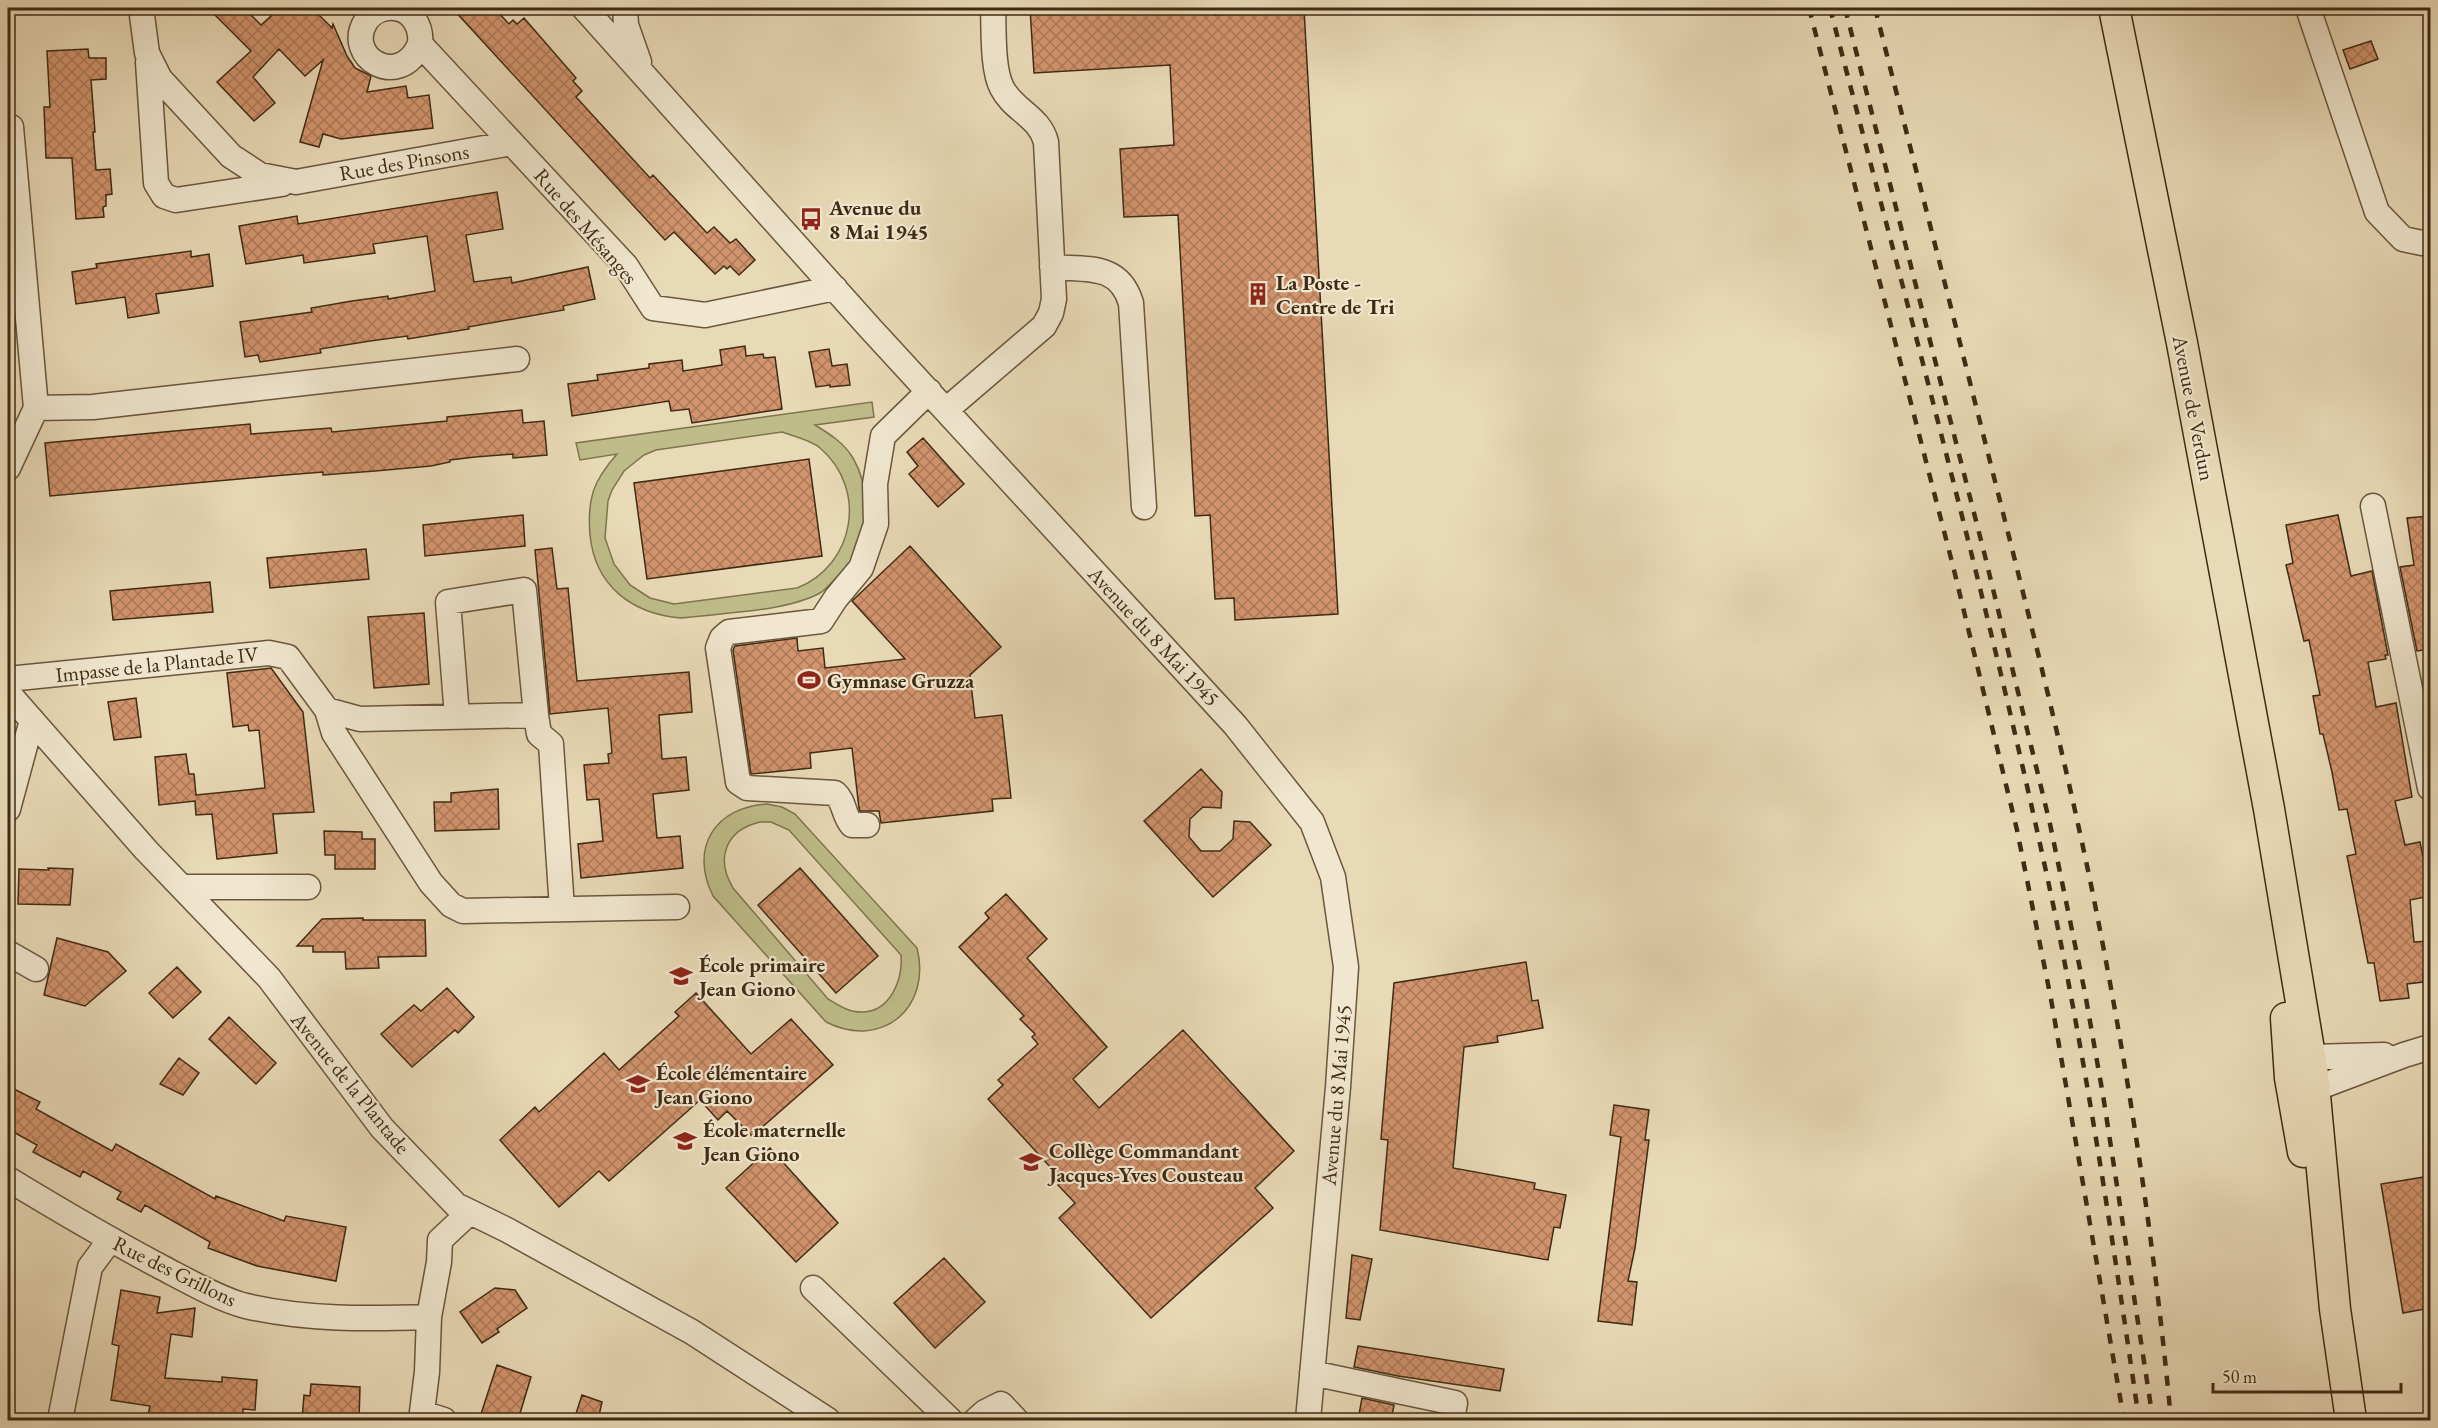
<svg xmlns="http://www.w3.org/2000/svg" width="2438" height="1428" font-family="'EB Garamond',serif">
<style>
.green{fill:#bebd89;stroke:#7e744e;stroke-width:1.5;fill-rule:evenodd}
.building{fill:url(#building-cross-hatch);stroke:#3f2b14;stroke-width:1.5}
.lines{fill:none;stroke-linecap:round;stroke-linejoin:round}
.minor-casing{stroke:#6a573d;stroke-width:27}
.major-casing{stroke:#3f2b14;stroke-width:33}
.minor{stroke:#f1e7d0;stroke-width:24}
.major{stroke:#e9dab7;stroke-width:30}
.rail{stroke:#3f2b14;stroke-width:4.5;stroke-dasharray:10 10;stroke-linecap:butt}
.labels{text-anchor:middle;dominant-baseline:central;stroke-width:4.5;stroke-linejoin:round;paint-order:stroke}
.street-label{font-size:21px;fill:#3f2b14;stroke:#f1e7d0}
.poi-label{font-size:21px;font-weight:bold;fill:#3f2b14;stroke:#f1e7d0;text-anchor:start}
</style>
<defs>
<pattern id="building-cross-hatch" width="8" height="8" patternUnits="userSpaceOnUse" patternTransform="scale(1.5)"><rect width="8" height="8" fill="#d2946d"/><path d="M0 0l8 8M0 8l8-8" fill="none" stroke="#ac7958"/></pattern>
</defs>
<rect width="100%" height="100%" fill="#e9dab7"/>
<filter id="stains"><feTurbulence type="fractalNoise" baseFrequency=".00333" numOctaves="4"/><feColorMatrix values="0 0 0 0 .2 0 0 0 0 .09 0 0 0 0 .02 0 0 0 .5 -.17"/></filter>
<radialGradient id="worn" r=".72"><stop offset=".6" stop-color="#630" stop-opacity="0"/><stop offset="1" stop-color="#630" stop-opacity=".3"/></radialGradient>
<path class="green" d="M 872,402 L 874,417 L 815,425 C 830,434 844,443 853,458 C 870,487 869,526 855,556 C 850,565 841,573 834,580 C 830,584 825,590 820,593 C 785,612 721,613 681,618 C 632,614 595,586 590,535 C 587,499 593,481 617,454 L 580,460 L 576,443 ZM 782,432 C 793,436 811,440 820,448 C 868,489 855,565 797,588 L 674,604 L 650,598 L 630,585 L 614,564 L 605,538 L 608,501 L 612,490 L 624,471 L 644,455 L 656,450 Z
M 767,804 L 782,807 L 795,814 L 917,948 C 932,1008 882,1050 826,1022 L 713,896 C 689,848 715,807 767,804 ZM 760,822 L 771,822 L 789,830 L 901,955 C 903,979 891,1011 863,1012 C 850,1013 838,1005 828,999 L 733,888 C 715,858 726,830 760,822 Z"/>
<path class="building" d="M 208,8 L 244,8 L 261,25 L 280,8 L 312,8 L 332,28 L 333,24 L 347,56 L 355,68 L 371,76 L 367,92 L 406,86 L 408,98 L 429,95 L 433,128 L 341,139 L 323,134 L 319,147 L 300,142 L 323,60 L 305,76 L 279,49 L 253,77 L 275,103 L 254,121 L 217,82 L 251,51 Z
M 452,8 L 494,8 L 509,24 L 513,20 L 517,24 L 524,18 L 576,78 L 573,81 L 582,91 L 576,97 L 650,178 L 653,175 L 707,233 L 714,227 L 730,243 L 736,239 L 755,260 L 739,275 L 730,266 L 727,269 L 724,266 L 715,274 L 674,232 L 665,240 Z
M 1030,8 L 1213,8 L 1214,15 L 1304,9 L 1338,614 L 1235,620 L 1234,598 L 1215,599 L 1210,515 L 1195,516 L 1178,215 L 1124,217 L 1120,149 L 1174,145 L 1170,65 L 1034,73 Z
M 2371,41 L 2378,59 L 2350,69 L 2343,50 Z
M 88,49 L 89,58 L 106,58 L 106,79 L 91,80 L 95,132 L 93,132 L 96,170 L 110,169 L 112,194 L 106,195 L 106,206 L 103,207 L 104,217 L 76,219 L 72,158 L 46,158 L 44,107 L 50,107 L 47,51 Z
M 497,192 L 503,229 L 466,235 L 474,282 L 511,277 L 512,283 L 588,267 L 595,299 L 563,306 L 564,310 L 468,327 L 469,329 L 432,335 L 408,339 L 407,336 L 370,341 L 320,349 L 321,353 L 260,362 L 258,355 L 245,357 L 240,322 L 312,312 L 311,308 L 352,301 L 388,296 L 388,299 L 435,291 L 427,236 L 373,244 L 375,253 L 304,263 L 303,255 L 246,264 L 239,226 L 297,216 L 298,224 Z
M 191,251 L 191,257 L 209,254 L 213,286 L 156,294 L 159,313 L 128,318 L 125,297 L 76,304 L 72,272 L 97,268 L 96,264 Z
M 745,346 L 746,356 L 763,354 L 764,358 L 775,357 L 782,409 L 692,423 L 689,409 L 671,411 L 669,401 L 572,416 L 568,384 L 598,380 L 597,375 L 649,368 L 649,364 L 682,360 L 683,371 L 722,365 L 720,350 Z
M 829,349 L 832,366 L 847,364 L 850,385 L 830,387 L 830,385 L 816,387 L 809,352 Z
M 522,410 L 523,423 L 544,421 L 547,455 L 513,458 L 513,454 L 475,457 L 450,460 L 450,462 L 431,466 L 375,471 L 323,475 L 323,472 L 273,476 L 50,496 L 45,443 L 250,424 L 251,434 L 331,428 L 332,432 L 447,421 L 447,417 Z
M 923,438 L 964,484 L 938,507 L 909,474 L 918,466 L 907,452 Z
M 809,459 L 822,556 L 647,579 L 634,483 Z
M 523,515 L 525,546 L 425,556 L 423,525 Z
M 2338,515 L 2351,576 L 2372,571 L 2388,655 L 2385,655 L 2386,659 L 2368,662 L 2376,707 L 2396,703 L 2412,797 L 2395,801 L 2405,845 L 2420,842 L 2430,889 L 2430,896 L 2410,900 L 2414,942 L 2430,941 L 2430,974 L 2423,975 L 2423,982 L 2407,984 L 2409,998 L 2380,1001 L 2374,963 L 2368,963 L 2347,856 L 2356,854 L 2347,809 L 2339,810 L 2332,772 L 2323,734 L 2320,734 L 2313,696 L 2320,695 L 2309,640 L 2304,641 L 2286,565 L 2293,563 L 2286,525 Z
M 2430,516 L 2430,649 L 2417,651 L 2400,567 L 2414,565 L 2407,518 Z
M 910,546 L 1001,647 L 970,675 L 975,718 L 1002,715 L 1011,798 L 992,799 L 993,811 L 881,823 L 879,811 L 860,811 L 859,808 L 852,748 L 810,753 L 811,768 L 751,774 L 733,650 L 735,646 L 797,638 L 798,651 L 823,648 L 825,668 L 905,659 L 852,601 Z
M 552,548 L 557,589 L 568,588 L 577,681 L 689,672 L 692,712 L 659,715 L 662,759 L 686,757 L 689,790 L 653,794 L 657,838 L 680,836 L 683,868 L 581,878 L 578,844 L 603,841 L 599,799 L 587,800 L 584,765 L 609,763 L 608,754 L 612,753 L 608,708 L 550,714 L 535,550 Z
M 366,549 L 369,579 L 270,588 L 267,558 Z
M 210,582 L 213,612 L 113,620 L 110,591 Z
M 424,613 L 429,684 L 374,688 L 368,617 Z
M 271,668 L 303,712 L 314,812 L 273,814 L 277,853 L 217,859 L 212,814 L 196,815 L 195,801 L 159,805 L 155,757 L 186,754 L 189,774 L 194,774 L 196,795 L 265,788 L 259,730 L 249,731 L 248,725 L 233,727 L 227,673 Z
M 136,698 L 141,737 L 114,740 L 108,702 Z
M 1201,769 L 1222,792 L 1221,808 L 1203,807 L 1190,819 L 1189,837 L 1201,851 L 1220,851 L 1233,839 L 1234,821 L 1250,822 L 1271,845 L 1213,897 L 1144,821 Z
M 498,789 L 499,829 L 435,831 L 434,802 L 451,802 L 451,793 Z
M 324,831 L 362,832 L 362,839 L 375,839 L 375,869 L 335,869 L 335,855 L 325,855 Z
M 48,868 L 73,869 L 70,905 L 18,904 L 19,869 L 49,870 Z
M 800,868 L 878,956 L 836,993 L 758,905 Z
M 1006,894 L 1047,939 L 1027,958 L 1107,1047 L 1073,1079 L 1099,1108 L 1183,1030 L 1294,1151 L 1255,1188 L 1273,1208 L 1151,1318 L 1059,1218 L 1075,1203 L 1058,1185 L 1062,1180 L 988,1099 L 1003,1085 L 998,1080 L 1038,1044 L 1032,1037 L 1035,1034 L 1020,1019 L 1024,1016 L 959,947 L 989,918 L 985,913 Z
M 363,918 L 363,920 L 425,920 L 426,956 L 378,957 L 379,968 L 346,969 L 345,952 L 313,952 L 313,946 L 297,946 L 322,919 Z
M 57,938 L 108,952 L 126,971 L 85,1006 L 44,995 Z
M 1526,962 L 1532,1001 L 1538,1000 L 1543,1028 L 1497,1036 L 1498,1042 L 1464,1047 L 1453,1168 L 1535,1183 L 1534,1189 L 1566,1195 L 1560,1228 L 1554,1227 L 1548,1260 L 1380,1230 L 1388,1140 L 1381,1139 L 1394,983 Z
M 177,967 L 201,992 L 173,1018 L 149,993 Z
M 447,988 L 474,1017 L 458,1033 L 455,1030 L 412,1067 L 381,1034 L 414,1005 L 421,1011 Z
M 696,993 L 751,1054 L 791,1019 L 833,1065 L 752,1136 L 727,1111 L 718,1120 L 700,1100 L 609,1181 L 599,1171 L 559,1207 L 500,1140 L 535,1107 L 539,1112 L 604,1053 L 619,1070 L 679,1016 L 675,1012 Z
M 229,1017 L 276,1063 L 256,1084 L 209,1039 Z
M 179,1058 L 199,1073 L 183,1095 L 160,1084 Z
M 8,1086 L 40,1102 L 36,1109 L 112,1151 L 116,1144 L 215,1199 L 216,1196 L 284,1221 L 286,1216 L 346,1227 L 336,1281 L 257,1266 L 208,1248 L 210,1242 L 145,1205 L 141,1212 L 117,1199 L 121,1192 L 83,1171 L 80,1177 L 33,1152 L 37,1145 L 8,1129 Z
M 1614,1105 L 1649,1110 L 1645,1140 L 1649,1140 L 1635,1248 L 1628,1281 L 1637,1282 L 1632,1325 L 1598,1321 L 1621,1137 L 1610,1135 Z
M 770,1148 L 838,1223 L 796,1262 L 726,1188 Z
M 2430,1176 L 2430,1308 L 2403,1313 L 2381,1184 Z
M 1352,1255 L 1372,1259 L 1360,1320 L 1346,1318 Z
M 944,1258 L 985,1302 L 935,1348 L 894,1303 Z
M 495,1288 L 515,1290 L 527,1308 L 497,1329 L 499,1332 L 482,1343 L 460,1312 Z
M 121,1290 L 160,1297 L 157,1313 L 195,1308 L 192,1337 L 171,1334 L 165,1378 L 222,1382 L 222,1377 L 257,1380 L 255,1410 L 243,1409 L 243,1420 L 207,1420 L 148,1415 L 150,1406 L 111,1400 L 119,1346 L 112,1344 Z
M 1358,1346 L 1504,1369 L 1500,1391 L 1398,1376 L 1354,1367 Z
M 497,1365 L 531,1377 L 518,1420 L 479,1420 Z
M 311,1384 L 360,1387 L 359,1420 L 302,1420 L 304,1395 L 310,1396 Z
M 582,1395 L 602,1402 L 598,1420 L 574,1420 Z
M 1362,1398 L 1394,1405 L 1391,1420 L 1358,1420 Z"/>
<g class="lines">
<g class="minor-casing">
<path id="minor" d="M 141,8 L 147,53 L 160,79 L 231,156 L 260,175 L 296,182 L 512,143
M 584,8 L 870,328 L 1235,725 L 1312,822 L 1333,877 L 1346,967 L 1338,1087 L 1308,1420
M 625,8 L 626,25 L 639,62
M 2308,8 L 2377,212 L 2403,239 L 2422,243 L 2430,242
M 420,44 C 400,91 343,57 366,21 C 372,12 383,7 394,8 C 412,9 422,27 420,44 L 626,266 L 653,308 L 705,315 L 835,288
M 148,62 L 156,183 L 164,196 L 176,200 L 282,184
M 8,128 L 11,127 L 36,408 L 8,468
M 1052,267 C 1087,270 1119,263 1131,303 L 1144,507
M 36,408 L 93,407 L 517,359
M 946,410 L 1044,326 L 1051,313 L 1054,299 L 1046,142 C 1040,117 1013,110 1002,88 C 992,69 994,30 993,8
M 2373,506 L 2430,788
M 8,679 L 269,653 L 288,657 L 327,710 L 360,719 L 536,715 L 524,590 L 448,602 L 457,716
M 8,693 L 146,850 L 269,978 L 382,1128 L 456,1205 L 507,1230 L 692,1332 L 828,1420
M 327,710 L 334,733 L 431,883 L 451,905 L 463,911 L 677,907
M 536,715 L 539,734 L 551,744 L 562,909
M 8,809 L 32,720
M 867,825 L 852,825 C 843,815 845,802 835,793 L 747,788 L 738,782 L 718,648 L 722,638 L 729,632 L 821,621 L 836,598 L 861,568 L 876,524 L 875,484 L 883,436 L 929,391
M 182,887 L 308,887
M 8,953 L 36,969
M 2306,1074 L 2310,1057 L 2384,1055
M 2301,1085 L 2303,1090 L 2314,1089 L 2404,1055 L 2430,1047
M 8,1179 C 59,1210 110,1240 163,1268 C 186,1280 221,1300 246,1306 C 307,1320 368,1319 429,1317
M 813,1288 L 950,1420
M 1312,1373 L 1455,1403 L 1452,1420
M 422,1413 L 444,1420
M 60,1420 L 90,1267 L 110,1240
M 421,1420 L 427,1372 L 429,1317 L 439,1262 L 440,1240 L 470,1212
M 976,1420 L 985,1412 L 1001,1404 L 1016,1420"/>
</g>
<g class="major-casing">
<path id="major" d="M 2114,8 L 2182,343 L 2269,809 L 2313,1074 L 2335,1309 L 2351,1420
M 2286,1018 L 2290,1078 L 2303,1152"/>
</g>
<use href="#minor" class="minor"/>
<use href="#major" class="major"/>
<path class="rail" d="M 1809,8 L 1953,566 L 2017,830 L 2051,999 L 2124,1420
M 1830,8 C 1907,305 1989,603 2053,904 C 2088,1075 2114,1248 2139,1420
M 1845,8 L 1985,556 L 2050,824 L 2085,993 L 2103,1095 L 2153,1420
M 1875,8 C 1916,170 1957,331 1998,493 C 2030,620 2062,747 2089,875 C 2126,1055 2154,1238 2171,1420"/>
</g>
<defs>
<g id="bus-bare" transform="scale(1.8)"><path d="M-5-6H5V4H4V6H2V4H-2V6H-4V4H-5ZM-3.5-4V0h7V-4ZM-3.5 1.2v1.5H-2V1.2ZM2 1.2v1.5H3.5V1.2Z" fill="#8f2418" stroke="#f1e7d0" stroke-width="2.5" paint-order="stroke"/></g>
<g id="building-bare" transform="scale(1.8)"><path d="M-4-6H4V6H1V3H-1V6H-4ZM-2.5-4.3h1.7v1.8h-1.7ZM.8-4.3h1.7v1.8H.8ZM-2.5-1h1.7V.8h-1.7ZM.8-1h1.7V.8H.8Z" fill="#8f2418" stroke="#f1e7d0" stroke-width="2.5" paint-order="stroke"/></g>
<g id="stadium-bare" transform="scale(1.8)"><path d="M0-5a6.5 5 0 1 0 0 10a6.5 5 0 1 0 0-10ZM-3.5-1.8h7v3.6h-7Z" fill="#8f2418" stroke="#f1e7d0" stroke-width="2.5" paint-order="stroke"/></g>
<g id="school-bare" transform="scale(1.8)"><path d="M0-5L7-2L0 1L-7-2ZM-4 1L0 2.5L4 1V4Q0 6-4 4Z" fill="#8f2418" stroke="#f1e7d0" stroke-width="2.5" paint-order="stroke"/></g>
</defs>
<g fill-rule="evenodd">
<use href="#bus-bare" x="811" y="219"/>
<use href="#building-bare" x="1258" y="294"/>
<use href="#stadium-bare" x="809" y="680"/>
<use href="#school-bare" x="681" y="976"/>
<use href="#school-bare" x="638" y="1084"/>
<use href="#school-bare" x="685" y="1141"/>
<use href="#school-bare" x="1031" y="1162"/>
</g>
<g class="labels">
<g class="street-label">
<text transform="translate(404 162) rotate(-10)">Rue des Pinsons</text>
<text transform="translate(586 226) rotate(49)">Rue des Mésanges</text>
<text transform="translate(2194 408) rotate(79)">Avenue de Verdun</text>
<text transform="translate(1154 636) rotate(47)">Avenue du 8 Mai 1945</text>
<text transform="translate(157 664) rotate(-6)">Impasse de la Plantade IV</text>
<text transform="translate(351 1083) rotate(51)">Avenue de la Plantade</text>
<text transform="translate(1336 1095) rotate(-85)">Avenue du 8 Mai 1945</text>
<text transform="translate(175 1271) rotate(26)">Rue des Grillons</text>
</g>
<g class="poi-label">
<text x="829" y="207">Avenue du<tspan x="829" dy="24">8 Mai 1945</tspan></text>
<text x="1276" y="282">La Poste -<tspan x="1276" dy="24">Centre de Tri</tspan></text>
<text x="827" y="680">Gymnase Gruzza</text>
<text x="699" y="964">École primaire<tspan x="699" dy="24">Jean Giono</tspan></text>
<text x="656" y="1072">École élémentaire<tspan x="656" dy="24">Jean Giono</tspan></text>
<text x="703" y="1129">École maternelle<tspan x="703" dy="24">Jean Giono</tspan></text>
<text x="1049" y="1150">Collège Commandant<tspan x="1049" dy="24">Jacques-Yves Cousteau</tspan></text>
</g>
</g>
<rect width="2438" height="1428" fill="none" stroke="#e9dab7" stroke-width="30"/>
<rect x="9" y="9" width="2420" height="1410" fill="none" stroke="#3f2b14" stroke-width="3"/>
<rect x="15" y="15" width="2408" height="1398" fill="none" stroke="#3f2b14" stroke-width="1.5"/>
<path d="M2213 1383v9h188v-9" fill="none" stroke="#3f2b14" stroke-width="3"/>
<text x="2222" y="1383" font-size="18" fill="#3f2b14" stroke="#f1e7d0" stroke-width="4.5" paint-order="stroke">50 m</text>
<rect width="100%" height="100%" filter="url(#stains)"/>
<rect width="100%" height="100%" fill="url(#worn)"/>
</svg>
